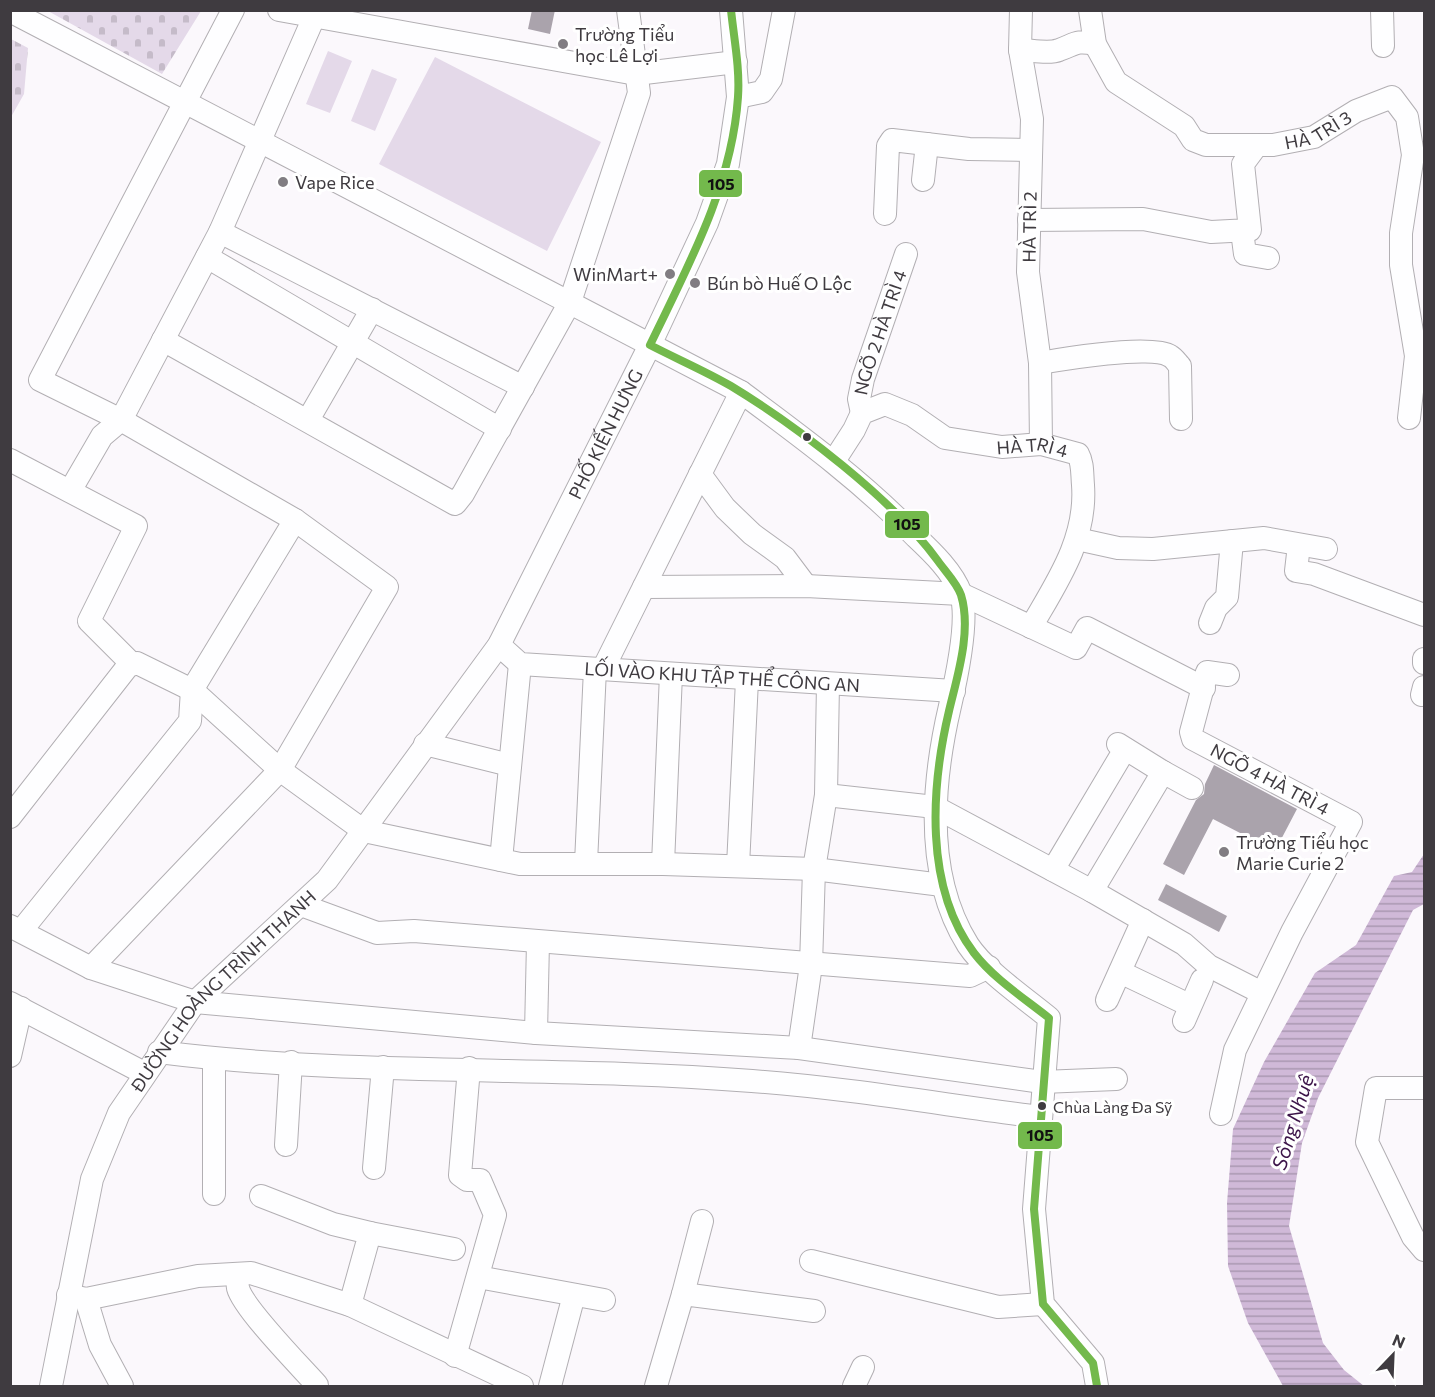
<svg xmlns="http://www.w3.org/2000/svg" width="1435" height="1397" font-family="Commissioner,sans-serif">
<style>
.cemetery{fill:url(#cemetery-stones)}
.green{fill:#e4d9e9}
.water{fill:url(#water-rules)}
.building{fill:#aaa3ac}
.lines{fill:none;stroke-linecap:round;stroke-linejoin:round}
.minor-casing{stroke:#b2afb3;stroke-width:24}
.minor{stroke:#fefeff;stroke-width:22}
.bus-1-casing{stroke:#fff;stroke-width:12}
.bus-1{stroke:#73b94c;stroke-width:8}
.poi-dot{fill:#817d82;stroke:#fff;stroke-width:2}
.bus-dot{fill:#3f3b40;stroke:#fff;stroke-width:2}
.labels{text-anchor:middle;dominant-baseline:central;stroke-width:6;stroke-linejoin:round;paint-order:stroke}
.bus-label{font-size:16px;fill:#3f3b40;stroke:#fff;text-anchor:start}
.poi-label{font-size:18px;fill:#3f3b40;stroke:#fff;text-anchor:start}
.street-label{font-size:18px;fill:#3f3b40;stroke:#fff}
.water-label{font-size:20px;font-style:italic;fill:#3c1449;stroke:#fff}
.line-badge{stroke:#fff;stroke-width:2}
.pale-badge-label{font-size:16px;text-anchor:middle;font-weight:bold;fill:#111}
</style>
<defs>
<pattern id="cemetery-stones" width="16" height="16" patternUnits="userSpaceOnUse" patternTransform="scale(1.5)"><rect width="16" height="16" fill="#e4d9e9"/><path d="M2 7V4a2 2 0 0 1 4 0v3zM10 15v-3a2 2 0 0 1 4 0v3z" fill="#c5bbc9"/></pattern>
<pattern id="water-rules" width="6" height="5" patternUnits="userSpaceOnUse" patternTransform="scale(1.5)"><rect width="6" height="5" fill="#d0b9d8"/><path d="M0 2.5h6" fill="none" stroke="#aa98b1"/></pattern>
</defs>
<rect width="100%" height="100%" fill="#fbf8fc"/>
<path class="cemetery" d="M 48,11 L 201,11 L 162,74 Z
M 11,39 L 28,48 L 24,94 L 11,117 Z"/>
<path class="green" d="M 328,51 L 352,61 L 330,113 L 306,104 Z
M 435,57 L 601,142 L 547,251 L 379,164 Z
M 372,69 L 397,79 L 375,131 L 351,121 Z"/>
<path class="water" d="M 1424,854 L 1424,904 L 1413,910 L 1318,1098 L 1302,1143 L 1289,1226 L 1323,1343 L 1344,1370 L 1364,1386 L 1283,1386 L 1248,1323 L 1228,1266 L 1227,1203 L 1233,1129 L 1264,1062 L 1315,973 L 1356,945 L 1394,876 L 1412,872 Z"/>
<path class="building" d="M 532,10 L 555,10 L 550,34 L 528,29 Z
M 1214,765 L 1297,809 L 1275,851 L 1213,819 L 1184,875 L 1163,864 L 1196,800 L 1204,794 L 1205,784 Z
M 1166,884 L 1227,916 L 1219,932 L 1158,900 Z"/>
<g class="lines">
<g class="minor-casing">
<g id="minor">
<path d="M 279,10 L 636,74 L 736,62"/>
<path d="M 1021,10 L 1020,50 L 1032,119 L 1028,272 L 1040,363 L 1041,444"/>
<path id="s1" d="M 1090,10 L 1095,44 L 1116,82 L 1184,126 L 1193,140 L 1206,145 L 1273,145 L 1314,137 L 1356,111 L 1392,97 L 1407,117 L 1413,155 L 1401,233 L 1401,265 L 1416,356 L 1409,418"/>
<path d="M 1382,10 L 1383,46"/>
<path d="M 10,11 L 741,392 C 803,438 863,482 916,537 C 932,552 953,572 961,594 C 969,619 956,680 950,706 C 932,783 924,875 968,945 C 985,971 1025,998 1049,1018 L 1034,1209 L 1043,1304 L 1093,1363 L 1097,1386"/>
<path d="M 1020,50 C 1030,50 1049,54 1059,50 C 1076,44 1075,40 1095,44"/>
<path d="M 738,97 L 762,92 L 771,79 L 784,10"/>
<path d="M 923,180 L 927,144"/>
<path d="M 885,214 L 888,146 L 892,140 L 969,149 L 1031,150"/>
<path d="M 1029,220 L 1143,219 L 1211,232 L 1250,230 L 1243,164 L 1257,145"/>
<path d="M 1242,231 L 1245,254 L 1268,258"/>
<path d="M 220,232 L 523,387"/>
<path d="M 207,257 L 500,429"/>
<path d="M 163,340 L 455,504 L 463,494 L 570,302 L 639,93 L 628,10"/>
<path d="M 1040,363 C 1063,359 1152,344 1170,356 C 1174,358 1177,363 1180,366 L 1181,419"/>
<path id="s2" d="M 862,413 L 859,399 L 863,379 L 906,254"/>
<path d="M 308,420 L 372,309"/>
<path d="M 10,460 L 136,526 L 89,621 L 131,663"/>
<path id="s3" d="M 834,461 L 854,430 L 862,413 L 885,404 L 912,415 L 945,438 L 1002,447 L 1041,444 L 1078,454 C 1083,463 1082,474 1083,485 C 1087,539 1057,582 1031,627"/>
<path d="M 700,474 L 725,508 L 752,534 L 785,558 L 806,586"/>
<path d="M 70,491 L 102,436 L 121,420 L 220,232 L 314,17"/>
<path d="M 1077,539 L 1118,548 L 1153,549 L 1264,538 L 1326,549"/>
<path d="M 1299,545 L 1296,571 L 1314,574 L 1424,615"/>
<path d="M 644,587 L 806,586 L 961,594 L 1076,648 L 1087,628 L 1204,688"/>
<path d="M 1210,623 L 1216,608 L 1227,597 L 1232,541"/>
<path id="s4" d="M 499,645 L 520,664 L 954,691"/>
<path d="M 1424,659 L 1424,663"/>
<path d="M 603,669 L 741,392"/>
<path d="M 1422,695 L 1424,687"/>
<path d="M 425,744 L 510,765"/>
<path d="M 1118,744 L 1163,772"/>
<path d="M 826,795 L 935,807 L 1092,891 L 1184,944 L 1209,966 L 1262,993"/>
<path d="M 10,817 L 128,666 L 137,663 L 192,690 L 280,770 L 364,831 L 520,864 L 663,864 L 814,869 L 942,885"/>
<path d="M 501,860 L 520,664"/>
<path d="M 586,863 L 595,669"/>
<path d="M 663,864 L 671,674"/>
<path d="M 738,866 L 747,680"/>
<path d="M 1053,870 L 1125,749"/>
<path d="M 1092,891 L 1163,772 L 1192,788"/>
<path d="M 301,905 L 377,933 L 414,931 L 970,976 L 989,967"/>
<path d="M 10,926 L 91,968 L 195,1002 L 536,1033 L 799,1048 L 1042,1082 L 1116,1079"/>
<path d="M 21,931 L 190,721 L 192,690 L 295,520"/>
<path d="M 91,968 L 280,770 L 387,587 L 295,520 L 121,420 L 40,380 L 233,10"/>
<path d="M 1120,972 L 1189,1005"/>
<path d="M 1107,1000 L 1143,920"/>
<path d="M 10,1003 L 144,1073"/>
<path d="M 1184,1021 L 1202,980"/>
<path d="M 536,1033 L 538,942"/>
<path d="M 799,1048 L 811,965 L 814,869 L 826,795 L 828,684"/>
<path d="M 159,1052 C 355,1077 555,1065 752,1081 C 848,1088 945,1105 1040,1117"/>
<path d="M 10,1056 L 21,1008"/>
<path d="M 1424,1088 L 1376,1088 L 1367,1142 L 1413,1237 L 1424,1250"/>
<path d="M 1221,1114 L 1235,1050 L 1292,932 L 1351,822 L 1193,739 L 1191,732 L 1207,672 L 1228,675"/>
<path d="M 286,1145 L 291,1062"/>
<path d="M 374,1168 L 383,1067"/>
<path d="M 214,1194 L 214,1059"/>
<path d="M 261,1196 L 333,1224 L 370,1233 L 350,1305"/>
<path d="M 370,1233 L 454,1249"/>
<path d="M 811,1261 L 998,1307 L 1043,1304"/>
<path d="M 238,1274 C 238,1278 237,1283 238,1288 C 243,1308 301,1367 317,1385"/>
<path d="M 478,1277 L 604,1300"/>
<path d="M 683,1294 L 702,1221"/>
<path d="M 68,1295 L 86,1299 L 198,1276 L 251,1273 L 350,1305 L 522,1386"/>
<path d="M 86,1299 L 100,1345 L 122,1386"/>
<path d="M 455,1356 L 495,1215 L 480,1180 L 467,1180 L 460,1175 L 469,1068"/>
<path id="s5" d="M 51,1386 L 92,1179 L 119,1113 L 195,1002 L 327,880 L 499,645 L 650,345 L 707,223 L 728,164 L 738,97 L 731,10"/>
<path d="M 550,1386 L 574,1295"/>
<path d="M 656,1386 L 683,1294 L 814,1311"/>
<path d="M 854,1386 L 863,1367"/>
</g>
</g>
<use href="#minor" class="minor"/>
<g class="bus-1-casing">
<path id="bus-1" d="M 650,345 C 677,359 705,371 731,386 C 797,426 893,499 938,561 C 945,571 957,583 961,595 C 972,631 957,677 949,711 C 931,787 924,887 974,953 C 994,979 1024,998 1049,1018 L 1034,1209 L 1043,1304 L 1093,1363 L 1097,1386
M 650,345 C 688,266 732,186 738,97 C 740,68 734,39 731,10"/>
</g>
<use href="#bus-1" class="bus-1"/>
</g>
<g class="poi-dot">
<circle cx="563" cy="44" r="6"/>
<circle cx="283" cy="182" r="6"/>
<circle cx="670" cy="274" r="6"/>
<circle cx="695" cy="283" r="6"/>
<circle cx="1224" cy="852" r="6"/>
</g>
<g class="bus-dot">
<circle cx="807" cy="437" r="5"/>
<circle cx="1042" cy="1106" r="5"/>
</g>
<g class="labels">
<g class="bus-label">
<text x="1053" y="1106">Chùa Làng Đa Sỹ</text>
</g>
<g class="poi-label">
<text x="575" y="34">Trường Tiểu<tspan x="575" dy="21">học Lê Lợi</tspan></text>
<text x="295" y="182">Vape Rice</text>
<text x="658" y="274" text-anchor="end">WinMart+</text>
<text x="707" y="283">Bún bò Huế O Lộc</text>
<text x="1236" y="842">Trường Tiểu học<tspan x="1236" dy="21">Marie Curie 2</tspan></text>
</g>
<g class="street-label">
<text stroke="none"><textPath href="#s1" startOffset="304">HÀ TRÌ 3</textPath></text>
<text transform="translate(1029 227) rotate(-89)">HÀ TRÌ 2</text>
<text stroke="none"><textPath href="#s2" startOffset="84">NGÕ 2 HÀ TRÌ 4</textPath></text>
<text stroke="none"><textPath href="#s5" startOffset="1124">PHỐ KIẾN HƯNG</textPath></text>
<text stroke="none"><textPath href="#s3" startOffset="238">HÀ TRÌ 4</textPath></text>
<text stroke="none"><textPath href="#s4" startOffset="231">LỐI VÀO KHU TẬP THỂ CÔNG AN</textPath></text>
<text transform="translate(1270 779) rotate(28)">NGÕ 4 HÀ TRÌ 4</text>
<text stroke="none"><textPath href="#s5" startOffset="444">ĐƯỜNG HOÀNG TRÌNH THANH</textPath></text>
</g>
<g class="water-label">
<text transform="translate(1292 1122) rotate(-73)">Sông Nhuệ</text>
</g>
</g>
<g class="line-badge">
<rect x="698" y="169" width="45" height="29" rx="6" fill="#73b94c"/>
<rect x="884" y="510" width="46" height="29" rx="6" fill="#73b94c"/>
<rect x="1017" y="1121" width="46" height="29" rx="6" fill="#73b94c"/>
</g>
<g class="pale-badge-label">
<text x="721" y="190">105</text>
<text x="907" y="530">105</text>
<text x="1040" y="1141">105</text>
</g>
<rect width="1435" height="1397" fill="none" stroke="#3f3b40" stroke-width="24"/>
<g transform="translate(1393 1355) rotate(23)" stroke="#ffffff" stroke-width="4.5" paint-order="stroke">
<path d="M0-4.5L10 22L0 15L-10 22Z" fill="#3f3b40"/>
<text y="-9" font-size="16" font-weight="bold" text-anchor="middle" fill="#3f3b40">N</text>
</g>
</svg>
